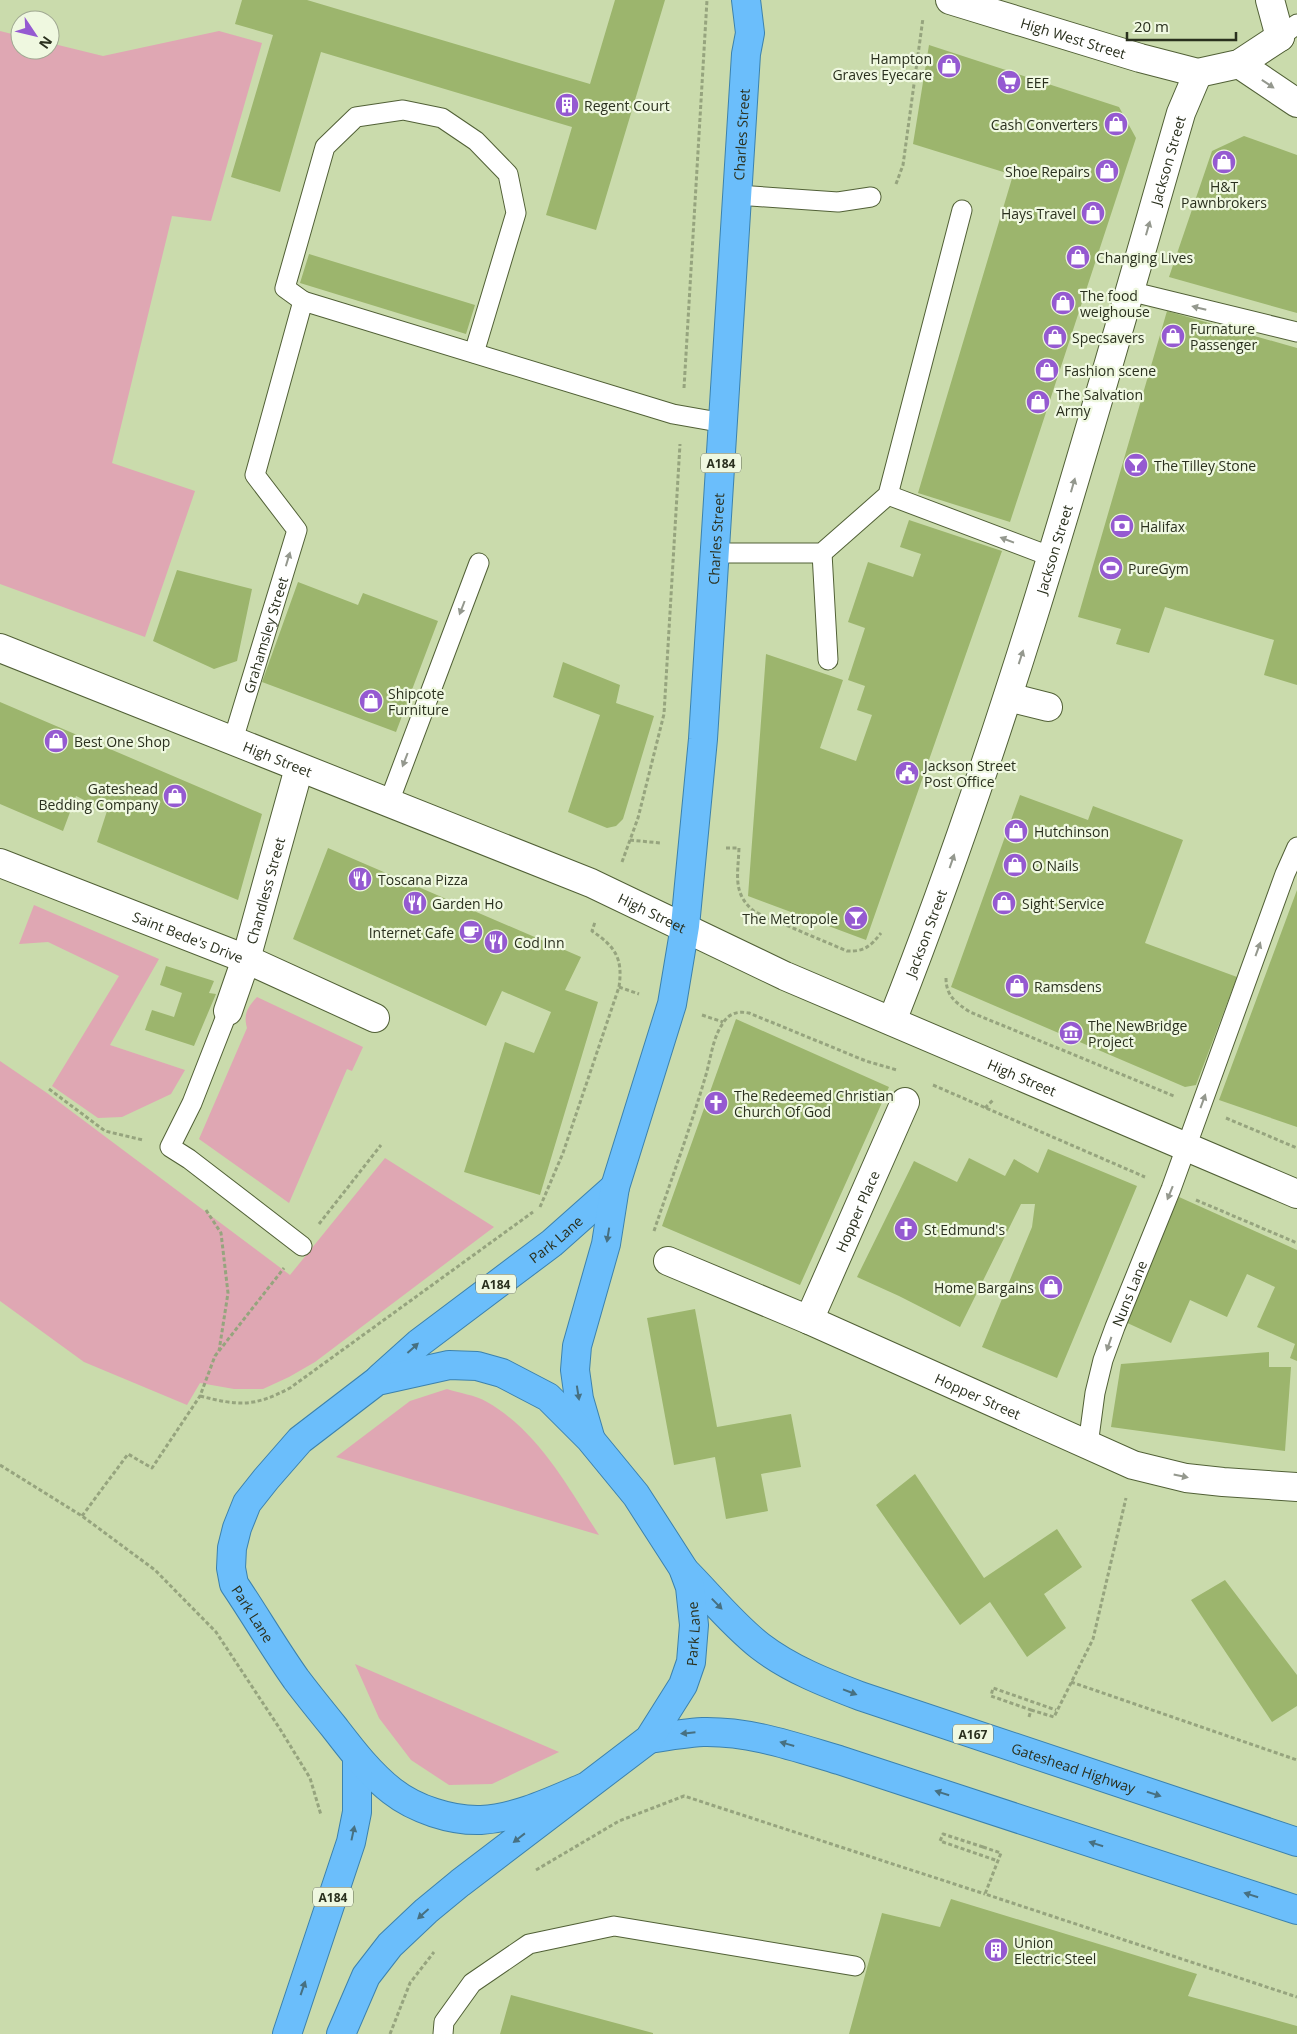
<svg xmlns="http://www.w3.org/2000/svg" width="1297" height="2034" font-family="'Open Sans',sans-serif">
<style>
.green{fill:#dfa7b3}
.building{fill:#9cb56d}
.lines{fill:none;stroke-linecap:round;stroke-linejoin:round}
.service-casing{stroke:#516036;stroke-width:21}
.pedestrian-casing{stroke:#516036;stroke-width:30}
.minor-casing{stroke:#516036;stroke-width:30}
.tertiary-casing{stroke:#516036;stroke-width:30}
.trunk-casing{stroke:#3c82ad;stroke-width:30}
.path{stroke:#96a47e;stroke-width:3;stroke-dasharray:4 2.5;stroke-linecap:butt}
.service{stroke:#fff;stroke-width:19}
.pedestrian{stroke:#fff;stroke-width:28}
.minor{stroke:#fff;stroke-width:28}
.tertiary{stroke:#fff;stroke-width:28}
.trunk{stroke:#6bbefb;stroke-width:28}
.oneway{fill:#94988e}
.oneway2{fill:#477081}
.labels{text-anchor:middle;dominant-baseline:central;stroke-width:4.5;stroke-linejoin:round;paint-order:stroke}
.shield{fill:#eff8e0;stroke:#656c58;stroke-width:1}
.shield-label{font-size:12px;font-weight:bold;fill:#2a301e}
.street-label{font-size:14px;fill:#2a301e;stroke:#eff8e0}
.poi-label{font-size:14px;fill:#2a301e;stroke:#eff8e0;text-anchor:start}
</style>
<rect width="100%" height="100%" fill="#cadbac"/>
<path class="green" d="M 0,31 L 20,36 L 20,50 L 50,50 L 50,43 L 103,56 L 219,31 L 262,43 L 211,221 L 172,216 L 112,463 L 195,491 L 145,637 L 0,584 Z
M 34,905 L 159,959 L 110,1045 L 185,1070 L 171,1094 L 122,1117 L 98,1118 L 52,1086 L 119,976 L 48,942 L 19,944 Z
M 257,997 L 363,1047 L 352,1071 L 347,1069 L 289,1203 L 199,1139 L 247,1028 C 243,1014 248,1007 257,997 Z
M 0,1061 L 47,1093 L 290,1275 L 385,1158 L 494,1227 L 315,1362 L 289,1377 L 263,1389 L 234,1389 L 200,1383 L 187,1405 L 84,1362 L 0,1301 Z
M 447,1389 C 459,1393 475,1395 487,1402 C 538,1431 568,1487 599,1535 L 336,1457 L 410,1401 Z
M 355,1664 L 559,1752 L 492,1784 L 449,1785 L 411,1760 L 379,1718 Z"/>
<path class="building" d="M 242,0 L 307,0 L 590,84 L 615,0 L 665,0 L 596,230 L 546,215 L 572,127 L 321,52 L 280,192 L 231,177 L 273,35 L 235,24 Z
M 929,45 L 1119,107 L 1136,138 L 1010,522 L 918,493 L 1013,175 L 913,144 Z
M 1244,136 L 1297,155 L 1297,313 L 1169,277 L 1212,151 Z
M 309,254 L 475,305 L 466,334 L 300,283 Z
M 1167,311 L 1297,348 L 1297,685 L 1264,675 L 1274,640 L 1165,607 L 1149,653 L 1116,644 L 1121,629 L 1078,617 Z
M 909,520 L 1002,551 L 866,940 L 748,896 L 766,654 L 843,680 L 820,748 L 856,761 L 872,715 L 857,710 L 865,686 L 848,680 L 865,628 L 848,622 L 868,562 L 913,577 L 921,554 L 900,547 Z
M 177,570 L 252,589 L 237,661 L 214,669 L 153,641 Z
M 298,582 L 358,605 L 363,593 L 438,621 L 396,732 L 262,682 Z
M 563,662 L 620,685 L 616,703 L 654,716 L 623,819 L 616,826 L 607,828 L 568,812 L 600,715 L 553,697 Z
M 0,702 L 262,814 L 238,900 L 97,842 L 107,811 L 76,796 L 63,831 L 0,804 Z
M 1020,795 L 1088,820 L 1093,806 L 1183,840 L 1145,943 L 1237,977 L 1196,1085 L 1185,1087 L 951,987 Z
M 328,848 L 581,957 L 565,990 L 598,1002 L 540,1195 L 464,1172 L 505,1042 L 534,1053 L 551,1012 L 502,991 L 486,1026 L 293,939 Z
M 1297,890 L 1297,1127 L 1219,1100 Z
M 166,966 L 214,981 L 209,993 L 216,994 L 194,1046 L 145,1030 L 152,1010 L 174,1017 L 182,993 L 160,985 Z
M 736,1019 L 889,1087 L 800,1285 L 662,1226 Z
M 1048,1149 L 1137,1186 L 1057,1378 L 982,1347 L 1032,1227 L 1035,1204 L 1021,1204 L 960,1327 L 899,1296 L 857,1277 L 914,1161 L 957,1182 L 969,1158 L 1005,1176 L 1014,1159 L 1038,1173 Z
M 1179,1197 L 1297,1250 L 1297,1361 L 1290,1358 L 1295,1344 L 1257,1327 L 1275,1287 L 1247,1274 L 1227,1317 L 1190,1300 L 1171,1343 L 1123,1321 Z
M 695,1309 L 717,1427 L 791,1414 L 801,1467 L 761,1474 L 768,1511 L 726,1519 L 715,1457 L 674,1465 L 647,1318 Z
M 1269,1352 L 1269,1367 L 1291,1367 L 1285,1451 L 1111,1427 L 1121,1364 Z
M 915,1474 L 984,1578 L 1057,1529 L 1082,1567 L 1044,1594 L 1066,1628 L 1027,1657 L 990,1602 L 960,1625 L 876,1505 Z
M 1225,1580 L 1297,1675 L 1297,1706 L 1272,1722 L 1191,1600 Z
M 951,1899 L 1197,1974 L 1188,1996 L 1297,2026 L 1297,2034 L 849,2034 L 882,1913 L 940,1927 Z
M 511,1995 L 653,2033 L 653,2034 L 500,2034 Z"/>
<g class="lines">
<g class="service-casing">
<g id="service">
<path d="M 1280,37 L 1297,24"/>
<path d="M 737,195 L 838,202 L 871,197"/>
<path d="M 1129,291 L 1297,332"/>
<path d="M 303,301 L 285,288 L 325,147 L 356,117 L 403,110 L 442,118 L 476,141 L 508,174 L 516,213 L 474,353"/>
<path d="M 888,495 L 1052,557"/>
<path d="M 715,553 L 822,553 L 888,495 L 962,210"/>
<path d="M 822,553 L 828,660"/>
<path id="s1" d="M 233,740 L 297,530 L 255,475 L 303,301 L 673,414 L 724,423"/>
<path d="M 389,802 L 479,563"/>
<path d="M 228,1011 L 192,1103 L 170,1147 L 189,1159 L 302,1246"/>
<path id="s2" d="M 1088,1445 L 1095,1393 L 1103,1360 L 1115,1327 L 1171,1189 L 1285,874 L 1297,847"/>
<path d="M 443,2034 L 444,2022 L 472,1983 L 529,1944 L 614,1926 L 855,1966"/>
</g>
</g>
<g class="pedestrian-casing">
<path id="pedestrian" d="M 1008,697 L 1048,707"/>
</g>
<g class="minor-casing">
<g id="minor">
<path id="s3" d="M 950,0 L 1140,58 L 1198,73 L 1239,64 L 1280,37"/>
<path d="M 1270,0 L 1280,37"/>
<path d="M 1239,64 L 1297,103"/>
<path id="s4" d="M 0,863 L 246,959 L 375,1018"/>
<path id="s5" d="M 228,1011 L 246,959 L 299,768"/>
<path id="s6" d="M 892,1021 C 1009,725 1093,418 1181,113 L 1198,73"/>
<path id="s7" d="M 668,1261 L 809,1320 L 1133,1465 L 1186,1478 L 1223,1482 L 1297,1487"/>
<path id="s8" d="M 809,1320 L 905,1102"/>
</g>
</g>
<g class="tertiary-casing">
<g id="tertiary">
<path id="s9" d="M 0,648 L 591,883 L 785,976 L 1297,1194"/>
</g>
</g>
<g class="trunk-casing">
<g id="trunk">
<path id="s10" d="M 380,1378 L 419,1343 L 552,1243 L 615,1187"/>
<path id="s11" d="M 590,1437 L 579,1399 L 575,1370 L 577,1346 L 606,1244 L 615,1187 L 672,1004 L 685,926 L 703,739 L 746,54 L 750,33 L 746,0"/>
<path id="s12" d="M 684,1570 C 709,1595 732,1624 760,1646 C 790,1669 826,1683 860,1696 L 1297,1842"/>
<path d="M 649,1739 C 667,1736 685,1733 703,1732 C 751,1731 795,1747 839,1760 L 1297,1910"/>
<path d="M 287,2034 L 351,1842 L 357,1812 L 357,1757"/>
<path id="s13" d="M 341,2034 L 366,1976 L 390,1945 L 426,1911 L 460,1883 L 649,1739 L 683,1685 L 691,1662 L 694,1625 L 690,1587 L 683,1568 L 636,1495 L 590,1439 L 548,1397 L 502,1373 L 477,1366 L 449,1365 L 377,1381 L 300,1440 L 266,1479 L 247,1503 L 237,1528 L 232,1548 L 231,1568 L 234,1584 C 255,1615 274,1648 296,1679 C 308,1695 321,1711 334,1727 C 351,1749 369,1773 392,1791 C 415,1809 451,1821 481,1820 C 517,1818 552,1801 585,1787"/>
</g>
</g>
<path class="path" d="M 896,184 L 903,165 L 923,18
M 684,388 L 707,0
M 630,840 L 660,843
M 726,848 L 739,848 C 738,875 732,894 755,912 L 847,951 C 864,952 871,946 881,933
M 622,862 L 638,818 L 664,714 L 680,444
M 946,978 C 946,996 956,1003 970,1012 L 1174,1096
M 619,987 L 639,994
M 702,1015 L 723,1022
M 933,1085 L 1145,1177
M 49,1089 L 105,1131 L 143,1140
M 985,1108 L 993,1100
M 1226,1118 L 1297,1148
M 1196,1200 L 1297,1243
M 540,1207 L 563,1153 L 619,987 C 623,959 616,947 592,931 L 595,922
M 206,1210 L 221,1233 L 228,1293 L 219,1351
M 319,1224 L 381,1145
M 654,1231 C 671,1180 690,1129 705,1078 C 711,1059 712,1039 723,1023 C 729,1013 738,1011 749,1013 L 866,1061 L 897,1070
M 200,1396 C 239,1406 254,1407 290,1388 L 533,1212
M 0,1465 L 82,1516 L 155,1570 L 216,1632 L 280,1729 L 310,1778 L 321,1815
M 82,1516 L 128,1454 L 152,1468 L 200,1396 L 215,1356 L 284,1268
M 1071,1682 L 1297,1760
M 1031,1710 L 1054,1717 L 1093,1639 L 1126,1498
M 1029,1717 L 1031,1710 L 991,1696 L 993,1688 L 1056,1710
M 983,1847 L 1001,1853 L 985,1894 L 1297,1997
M 983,1847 L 943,1834 L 940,1841 L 998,1861
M 536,1870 L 619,1821 L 684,1796 L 985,1894
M 390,2034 L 410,1983 L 434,1952"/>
<use href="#service" class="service"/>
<use href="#pedestrian" class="pedestrian"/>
<use href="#minor" class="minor"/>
<use href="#tertiary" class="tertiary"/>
<use href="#trunk" class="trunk"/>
</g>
<defs><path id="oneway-solid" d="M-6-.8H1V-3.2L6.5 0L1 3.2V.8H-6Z" transform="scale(1.25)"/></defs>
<g class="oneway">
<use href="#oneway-solid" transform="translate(1268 84) rotate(34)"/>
<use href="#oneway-solid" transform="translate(1148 228) rotate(-74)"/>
<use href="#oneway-solid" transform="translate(1199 308) rotate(-166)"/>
<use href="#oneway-solid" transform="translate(1073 485) rotate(-74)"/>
<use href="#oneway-solid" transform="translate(1007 540) rotate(-159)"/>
<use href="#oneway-solid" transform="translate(288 559) rotate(-73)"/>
<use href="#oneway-solid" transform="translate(462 608) rotate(111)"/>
<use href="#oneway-solid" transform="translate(1021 657) rotate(-72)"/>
<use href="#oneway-solid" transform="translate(405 760) rotate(111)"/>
<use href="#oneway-solid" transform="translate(952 861) rotate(-71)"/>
<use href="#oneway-solid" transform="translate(1258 949) rotate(-70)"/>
<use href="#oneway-solid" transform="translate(1203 1101) rotate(-70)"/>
<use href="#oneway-solid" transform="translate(1170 1193) rotate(112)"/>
<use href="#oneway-solid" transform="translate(1109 1344) rotate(109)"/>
<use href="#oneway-solid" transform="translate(1181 1476) rotate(12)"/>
</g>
<g class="oneway2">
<use href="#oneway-solid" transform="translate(608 1235) rotate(99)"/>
<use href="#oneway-solid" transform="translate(413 1348) rotate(-42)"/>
<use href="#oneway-solid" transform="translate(578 1393) rotate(81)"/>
<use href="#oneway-solid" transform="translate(717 1604) rotate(46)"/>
<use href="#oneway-solid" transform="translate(850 1692) rotate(21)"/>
<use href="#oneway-solid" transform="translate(688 1733) rotate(174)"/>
<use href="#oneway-solid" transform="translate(787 1744) rotate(-164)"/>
<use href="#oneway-solid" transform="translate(942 1793) rotate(-162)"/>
<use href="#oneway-solid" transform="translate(1154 1794) rotate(18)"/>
<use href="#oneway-solid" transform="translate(353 1833) rotate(-78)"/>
<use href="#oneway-solid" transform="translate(519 1838) rotate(142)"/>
<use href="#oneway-solid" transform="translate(1096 1844) rotate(-162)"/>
<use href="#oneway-solid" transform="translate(1251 1895) rotate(-162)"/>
<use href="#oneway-solid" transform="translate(423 1914) rotate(138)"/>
<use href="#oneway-solid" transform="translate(303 1988) rotate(-71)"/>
</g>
<defs>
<g id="shop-disc" transform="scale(1.25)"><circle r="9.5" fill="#955ad1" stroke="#eff8e0"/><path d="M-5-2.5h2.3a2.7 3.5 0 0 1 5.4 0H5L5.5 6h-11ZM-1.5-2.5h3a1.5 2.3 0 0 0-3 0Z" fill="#fff"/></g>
<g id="supermarket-disc" transform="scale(1.25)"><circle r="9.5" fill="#955ad1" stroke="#eff8e0"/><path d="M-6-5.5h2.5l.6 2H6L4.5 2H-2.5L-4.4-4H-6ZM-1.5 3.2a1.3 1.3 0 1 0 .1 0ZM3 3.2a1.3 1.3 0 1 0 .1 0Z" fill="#fff"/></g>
<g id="building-disc" transform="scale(1.25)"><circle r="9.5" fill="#955ad1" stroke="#eff8e0"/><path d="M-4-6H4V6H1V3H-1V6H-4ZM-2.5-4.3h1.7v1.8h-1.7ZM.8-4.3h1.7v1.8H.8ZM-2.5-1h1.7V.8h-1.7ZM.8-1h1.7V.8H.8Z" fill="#fff"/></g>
<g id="bar-disc" transform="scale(1.25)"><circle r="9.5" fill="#955ad1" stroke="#eff8e0"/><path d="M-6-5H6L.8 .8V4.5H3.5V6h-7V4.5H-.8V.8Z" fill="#fff"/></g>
<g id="bank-disc" transform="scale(1.25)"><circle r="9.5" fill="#955ad1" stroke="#eff8e0"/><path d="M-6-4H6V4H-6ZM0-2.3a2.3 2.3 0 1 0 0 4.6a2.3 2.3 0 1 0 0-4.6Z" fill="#fff"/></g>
<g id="stadium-disc" transform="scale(1.25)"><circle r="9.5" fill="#955ad1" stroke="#eff8e0"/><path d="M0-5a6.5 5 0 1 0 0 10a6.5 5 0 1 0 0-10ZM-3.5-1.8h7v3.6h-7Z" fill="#fff"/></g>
<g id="civic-disc" transform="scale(1.25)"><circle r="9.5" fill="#955ad1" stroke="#eff8e0"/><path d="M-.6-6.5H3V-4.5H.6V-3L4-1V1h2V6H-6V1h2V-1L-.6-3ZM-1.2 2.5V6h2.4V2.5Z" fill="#fff"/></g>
<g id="restaurant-disc" transform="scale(1.25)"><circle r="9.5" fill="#955ad1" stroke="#eff8e0"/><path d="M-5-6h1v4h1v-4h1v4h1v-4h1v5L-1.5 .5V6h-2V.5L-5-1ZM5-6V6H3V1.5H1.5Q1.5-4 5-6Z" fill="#fff"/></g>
<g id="cafe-disc" transform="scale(1.25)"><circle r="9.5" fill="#955ad1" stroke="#eff8e0"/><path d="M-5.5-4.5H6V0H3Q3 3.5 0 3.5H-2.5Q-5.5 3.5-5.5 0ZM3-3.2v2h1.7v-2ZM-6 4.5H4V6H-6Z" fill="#fff"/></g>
<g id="museum-disc" transform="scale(1.25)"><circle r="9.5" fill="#955ad1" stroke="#eff8e0"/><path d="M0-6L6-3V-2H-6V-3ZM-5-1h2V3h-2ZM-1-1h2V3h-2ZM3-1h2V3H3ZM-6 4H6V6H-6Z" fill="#fff"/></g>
<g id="church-disc" transform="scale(1.25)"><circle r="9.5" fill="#955ad1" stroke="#eff8e0"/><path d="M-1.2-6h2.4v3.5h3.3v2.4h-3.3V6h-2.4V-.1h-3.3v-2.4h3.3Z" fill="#fff"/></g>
</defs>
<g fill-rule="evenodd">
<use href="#shop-disc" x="949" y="66"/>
<use href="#supermarket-disc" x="1009" y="82"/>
<use href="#building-disc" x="567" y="105"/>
<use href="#shop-disc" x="1116" y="124"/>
<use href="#shop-disc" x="1224" y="162"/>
<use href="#shop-disc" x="1107" y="171"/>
<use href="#shop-disc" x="1093" y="213"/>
<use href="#shop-disc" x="1078" y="257"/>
<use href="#shop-disc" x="1063" y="303"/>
<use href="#shop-disc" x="1173" y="336"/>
<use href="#shop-disc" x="1055" y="337"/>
<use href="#shop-disc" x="1047" y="370"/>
<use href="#shop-disc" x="1038" y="402"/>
<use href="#bar-disc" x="1136" y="465"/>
<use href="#bank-disc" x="1122" y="526"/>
<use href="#stadium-disc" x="1111" y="568"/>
<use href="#shop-disc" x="371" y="701"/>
<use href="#shop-disc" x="56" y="741"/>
<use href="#civic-disc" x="907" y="773"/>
<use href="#shop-disc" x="175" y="796"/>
<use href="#shop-disc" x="1016" y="831"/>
<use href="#shop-disc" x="1015" y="865"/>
<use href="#restaurant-disc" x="360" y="879"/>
<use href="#restaurant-disc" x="415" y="903"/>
<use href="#shop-disc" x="1004" y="903"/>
<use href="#bar-disc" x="856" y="918"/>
<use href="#cafe-disc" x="471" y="932"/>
<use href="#restaurant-disc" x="496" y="942"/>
<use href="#shop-disc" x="1017" y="986"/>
<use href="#museum-disc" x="1071" y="1033"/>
<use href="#church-disc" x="716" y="1103"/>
<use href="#church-disc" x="906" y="1229"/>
<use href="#shop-disc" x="1051" y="1287"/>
<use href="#building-disc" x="996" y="1950"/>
</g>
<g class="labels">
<g class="shield">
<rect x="701" y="453.5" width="40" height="19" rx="4"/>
<rect x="476" y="1274.5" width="40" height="19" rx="4"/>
<rect x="953" y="1724.5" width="40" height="19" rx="4"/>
<rect x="313" y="1887.5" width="40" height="19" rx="4"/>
</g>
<g class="shield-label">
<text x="721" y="463">A184</text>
<text x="496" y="1284">A184</text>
<text x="973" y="1734">A167</text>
<text x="333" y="1897">A184</text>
</g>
<g class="street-label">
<text stroke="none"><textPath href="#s3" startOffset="129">High West Street</textPath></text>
<text stroke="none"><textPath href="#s11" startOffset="1321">Charles Street</textPath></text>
<text stroke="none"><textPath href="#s6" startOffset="904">Jackson Street</textPath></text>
<text stroke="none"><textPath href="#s11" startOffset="916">Charles Street</textPath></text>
<text stroke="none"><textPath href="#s6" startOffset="499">Jackson Street</textPath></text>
<text stroke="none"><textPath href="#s1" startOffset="110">Grahamsley Street</textPath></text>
<text stroke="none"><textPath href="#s9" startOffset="299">High Street</textPath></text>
<text stroke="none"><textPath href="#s5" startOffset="126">Chandless Street</textPath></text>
<text stroke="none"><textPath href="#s9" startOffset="704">High Street</textPath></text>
<text stroke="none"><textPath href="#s6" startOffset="94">Jackson Street</textPath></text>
<text stroke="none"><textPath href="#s4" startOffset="202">Saint Bede's Drive</textPath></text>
<text stroke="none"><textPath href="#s9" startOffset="1109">High Street</textPath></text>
<text stroke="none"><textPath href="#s8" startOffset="119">Hopper Place</textPath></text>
<text stroke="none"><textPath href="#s10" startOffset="224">Park Lane</textPath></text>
<text stroke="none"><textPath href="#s2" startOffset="158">Nuns Lane</textPath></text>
<text stroke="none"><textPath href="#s7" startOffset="338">Hopper Street</textPath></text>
<text stroke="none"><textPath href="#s13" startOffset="1314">Park Lane</textPath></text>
<text stroke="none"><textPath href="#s13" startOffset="550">Park Lane</textPath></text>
<text stroke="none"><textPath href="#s12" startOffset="445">Gateshead Highway</textPath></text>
</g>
<g class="poi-label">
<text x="932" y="58" text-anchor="end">Hampton<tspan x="932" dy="16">Graves Eyecare</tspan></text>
<text x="1026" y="82">EEF</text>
<text x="584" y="105">Regent Court</text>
<text x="1098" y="124" text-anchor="end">Cash Converters</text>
<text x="1090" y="171" text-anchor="end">Shoe Repairs</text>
<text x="1224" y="186" text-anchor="middle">H&amp;T<tspan x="1224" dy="16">Pawnbrokers</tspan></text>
<text x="1076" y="213" text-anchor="end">Hays Travel</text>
<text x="1096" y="257">Changing Lives</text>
<text x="1080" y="295">The food<tspan x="1080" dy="16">weighouse</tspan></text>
<text x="1190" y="328">Furnature<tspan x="1190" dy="16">Passenger</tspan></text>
<text x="1072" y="337">Specsavers</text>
<text x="1064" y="370">Fashion scene</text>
<text x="1056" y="394">The Salvation<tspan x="1056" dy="16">Army</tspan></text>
<text x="1154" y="465">The Tilley Stone</text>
<text x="1140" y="526">Halifax</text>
<text x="1128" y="568">PureGym</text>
<text x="388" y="693">Shipcote<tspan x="388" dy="16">Furniture</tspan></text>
<text x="74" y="741">Best One Shop</text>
<text x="924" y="765">Jackson Street<tspan x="924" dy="16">Post Office</tspan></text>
<text x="158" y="788" text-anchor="end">Gateshead<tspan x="158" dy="16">Bedding Company</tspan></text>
<text x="1034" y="831">Hutchinson</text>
<text x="1032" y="865">O Nails</text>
<text x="378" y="879">Toscana Pizza</text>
<text x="432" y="903">Garden Ho</text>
<text x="1022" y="903">Sight Service</text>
<text x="838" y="918" text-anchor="end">The Metropole</text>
<text x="454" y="932" text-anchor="end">Internet Cafe</text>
<text x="514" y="942">Cod Inn</text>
<text x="1034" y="986">Ramsdens</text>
<text x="1088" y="1025">The NewBridge<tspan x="1088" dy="16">Project</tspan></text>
<text x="734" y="1095">The Redeemed Christian<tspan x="734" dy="16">Church Of God</tspan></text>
<text x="924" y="1229">St Edmund's</text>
<text x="1034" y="1287" text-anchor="end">Home Bargains</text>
<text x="1014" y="1942">Union<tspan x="1014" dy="16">Electric Steel</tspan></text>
</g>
</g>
<g transform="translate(35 35) rotate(125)"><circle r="24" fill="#eff8e0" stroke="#a0a892"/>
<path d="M0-4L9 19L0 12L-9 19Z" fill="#955ad1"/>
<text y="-8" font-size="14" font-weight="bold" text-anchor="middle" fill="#2a301e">N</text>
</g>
<path d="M1127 32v8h109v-8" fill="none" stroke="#2a301e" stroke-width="2.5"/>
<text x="1134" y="32" font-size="15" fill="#2a301e" stroke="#eff8e0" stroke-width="4" paint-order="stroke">20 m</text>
</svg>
